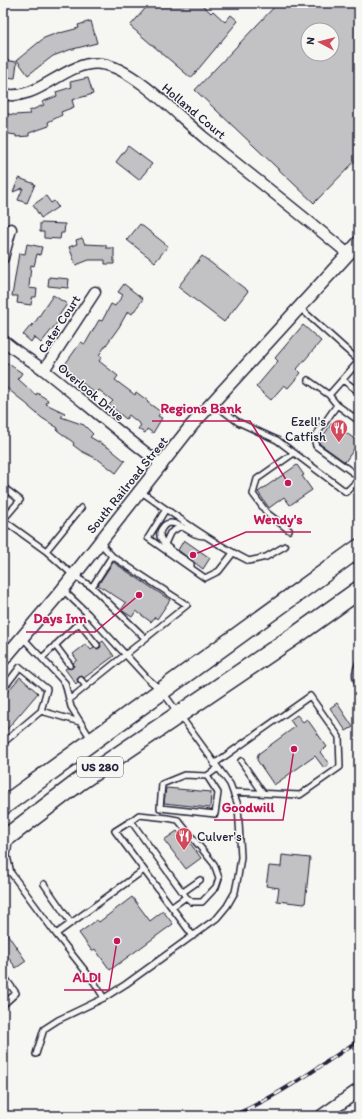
<svg xmlns="http://www.w3.org/2000/svg" width="362" height="1119" font-family="Itim,sans-serif">
<style>
.building{fill:#c2c2c4;stroke:#22223b;fill-rule:evenodd}
.lines{fill:none;stroke-linecap:round;stroke-linejoin:round}
.service-casing{stroke:#22223b;stroke-width:8}
.minor-casing{stroke:#22223b;stroke-width:13}
.tertiary-casing{stroke:#22223b;stroke-width:15}
.trunk-casing{stroke:#22223b;stroke-width:20}
.service{stroke:#f6f6f2;stroke-width:5}
.minor{stroke:#f6f6f2;stroke-width:10}
.tertiary{stroke:#f6f6f2;stroke-width:12}
.trunk{stroke:#f6f6f2;stroke-width:17}
.rail-casing{stroke:#22223b;stroke-width:4}
.rail{stroke:#f6f6f2;stroke-width:2.5;stroke-dasharray:8;stroke-linecap:butt}
.labels{text-anchor:middle;dominant-baseline:central;stroke-width:3;stroke-linejoin:round;paint-order:stroke}
.shield{fill:#f6f6f2;stroke:#626272;stroke-width:1}
.shield-label{font-size:12px;font-weight:bold;fill:#22223b}
.street-label{font-size:13px;fill:#22223b;stroke:#f6f6f2}
.poi-label{font-size:13px;fill:#22223b;stroke:#f6f6f2;text-anchor:end}
.leader{fill:none;stroke:#c2185b;stroke-width:1.5}
.callout-dot{fill:#c2185b;stroke:#f6f6f2;stroke-width:1.5}
.callout-label{font-size:14px;text-anchor:middle;font-weight:bold;fill:#c2185b;stroke:#f6f6f2;stroke-width:3;stroke-linejoin:round;paint-order:stroke}
</style>
<rect width="100%" height="100%" fill="#f6f6f2"/>
<filter id="ink" filterUnits="userSpaceOnUse"><feTurbulence type="fractalNoise" baseFrequency=".025" numOctaves="2"/><feDisplacementMap in="SourceGraphic" scale="8" xChannelSelector="R" yChannelSelector="G"/><feConvolveMatrix kernelMatrix="1 2 1 2 8 2 1 2 1" color-interpolation-filters="sRGB"/></filter>
<g filter="url(#ink)">
<path class="building" d="M 150,3 L 200,3 L 211,13 L 213,11 L 225,22 L 231,15 L 238,21 L 191,78 L 130,26 Z
M 278,3 L 351,3 L 359,11 L 359,157 L 314,203 L 195,90 ZM 308,30 L 332,30 L 332,54 L 308,54 Z
M 91,21 L 97,43 L 69,50 L 53,56 L 28,75 L 17,60 L 44,38 L 60,32 L 60,33 L 79,28 L 78,25 Z
M 3,60 L 17,62 L 15,78 L 3,77 Z
M 88,78 L 93,94 L 72,100 L 74,107 L 61,112 L 62,115 L 48,122 L 49,126 L 29,133 L 29,136 L 16,137 L 16,135 L 3,133 L 3,113 L 14,115 L 30,114 L 29,111 L 44,105 L 42,102 L 57,96 L 56,92 L 72,87 L 70,82 Z
M 128,146 L 152,164 L 139,180 L 116,162 Z
M 19,178 L 35,184 L 27,203 L 18,200 L 23,188 L 13,192 Z
M 46,196 L 51,203 L 54,201 L 58,207 L 41,218 L 33,205 Z
M 40,223 L 65,224 L 64,233 L 61,233 L 60,239 L 44,238 L 44,232 L 40,232 Z
M 140,224 L 168,246 L 155,262 L 127,240 Z
M 82,238 L 85,244 L 106,245 L 106,248 L 114,248 L 114,264 L 105,264 L 105,260 L 89,260 L 76,265 L 69,247 L 77,244 L 76,240 Z
M 27,244 L 42,247 L 40,255 L 37,254 L 34,266 L 31,265 L 29,288 L 37,289 L 36,297 L 32,297 L 31,305 L 17,303 L 18,296 L 12,296 L 19,253 L 25,254 Z
M 202,256 L 248,291 L 224,322 L 178,287 Z
M 49,277 L 69,279 L 68,288 L 48,286 Z
M 124,284 L 143,299 L 132,314 L 128,311 L 119,327 L 99,355 L 102,357 L 99,361 L 118,376 L 115,380 L 135,395 L 136,392 L 148,401 L 147,402 L 161,412 L 158,416 L 162,418 L 153,433 L 147,429 L 145,433 L 138,429 L 141,425 L 129,415 L 126,419 L 109,405 L 113,401 L 99,390 L 96,394 L 63,367 L 81,342 L 85,344 L 99,320 L 102,321 L 111,304 L 115,306 L 123,295 L 118,292 Z
M 53,295 L 67,304 L 58,317 L 61,318 L 41,343 L 34,337 L 31,342 L 23,335 L 32,324 L 32,327 Z
M 303,325 L 321,341 L 297,369 L 301,373 L 288,388 L 284,385 L 271,400 L 256,387 L 278,361 L 275,358 Z
M 3,360 L 22,373 L 18,379 L 36,395 L 37,393 L 48,400 L 46,404 L 65,413 L 61,417 L 84,425 L 93,434 L 90,437 L 109,448 L 125,461 L 116,473 L 99,460 L 81,451 L 73,445 L 74,443 L 57,430 L 58,428 L 42,418 L 29,407 L 29,406 L 3,385 Z
M 332,423 L 359,442 L 345,462 L 320,444 L 319,442 Z
M 297,465 L 304,475 L 302,476 L 312,490 L 290,505 L 284,497 L 269,508 L 258,492 Z
M 184,540 L 210,558 L 203,569 L 178,550 Z
M 113,562 L 170,600 L 157,619 L 155,617 L 151,622 L 136,611 L 132,617 L 121,610 L 126,603 L 98,585 Z
M 103,641 L 114,656 L 84,678 L 82,676 L 79,677 L 77,679 L 78,683 L 76,684 L 65,669 L 67,668 L 72,668 L 74,666 L 73,663 L 77,660 L 73,654 L 86,644 L 91,650 L 94,648 L 98,649 L 101,647 L 100,643 Z
M 20,677 L 38,693 L 3,734 L 3,697 Z
M 337,703 L 353,727 L 346,731 L 330,708 Z
M 297,715 L 303,722 L 307,719 L 327,747 L 320,752 L 329,764 L 324,768 L 315,756 L 274,785 L 257,760 L 258,754 L 295,727 L 290,720 Z
M 166,788 L 211,792 L 210,808 L 164,803 Z
M 177,831 L 188,844 L 190,843 L 201,858 L 186,869 L 164,840 Z
M 282,855 L 310,858 L 305,904 L 277,901 L 279,888 L 266,886 L 269,866 L 281,867 Z
M 132,897 L 150,921 L 163,911 L 173,924 L 110,970 L 95,949 L 92,951 L 79,933 L 97,920 L 99,922 Z
M 3,928 L 26,961 L 16,968 L 3,950 Z"/>
<g class="lines">
<g class="service-casing">
<path id="service" d="M 237,3 L 239,3
M 300,308 L 359,361
M 308,380 L 329,395 L 359,361
M 343,380 L 359,392
M 329,395 L 337,405 L 359,421
M 213,403 L 238,422 L 277,440 L 346,492 L 359,479
M 337,405 L 314,438 L 316,446 L 359,477
M 3,487 L 20,500 L 3,520
M 140,491 C 176,516 211,542 249,561 L 266,557 L 285,546
M 166,509 L 148,538 L 205,578 L 219,571 L 233,553
M 3,520 L 46,551 L 81,508
M 289,530 L 267,513 L 253,494 L 257,479 L 294,453
M 165,544 L 170,533 L 181,526
M 46,551 L 73,575 L 92,587 L 145,638
M 191,568 L 191,564 C 181,556 150,541 163,527 C 165,524 167,523 171,523 C 184,524 190,536 205,536
M 92,587 L 112,556
M 79,623 L 97,645
M 23,638 L 65,683 L 71,707 L 91,739
M 3,642 L 12,649
M 55,645 L 70,665
M 42,658 L 88,614
M 359,662 C 356,669 353,677 359,684
M 81,680 L 86,686
M 3,689 L 20,667 L 47,689 L 41,711
M 69,700 L 187,605 L 112,556 L 100,543
M 3,743 L 41,711 L 80,722
M 241,761 L 263,793
M 214,764 L 310,696 L 339,737 L 340,767 L 300,795 L 233,792
M 207,776 L 218,793 L 215,814 L 160,808 L 162,784 L 184,775 L 207,776 L 218,768
M 131,821 L 139,815 L 167,818 L 178,820 L 214,864 L 219,878 L 216,887 L 202,902 L 192,902 L 186,897
M 9,842 L 7,856 L 11,873 L 56,934 L 94,982 L 104,998
M 3,869 L 11,873
M 44,884 L 71,923
M 183,892 L 200,880
M 172,907 L 186,897 L 131,821 L 115,831 L 193,936
M 56,934 L 144,870
M 3,975 L 16,993 L 3,1005
M 36,1054 L 44,1029 L 58,1020 L 104,998 L 126,984 L 217,918 L 227,906 L 235,892 L 238,877 L 241,857 L 238,805 L 230,784 L 162,691 L 147,678 L 88,614 L 63,590"/>
</g>
<g class="minor-casing">
<path id="minor" d="M 3,94 C 39,103 65,59 102,64 C 134,68 180,118 206,139 C 253,177 301,214 347,253
M 3,258 L 11,229
M 3,340 C 16,352 31,360 45,371 C 84,402 122,435 162,465
M 44,370 L 95,292"/>
</g>
<g class="tertiary-casing">
<path id="tertiary" d="M 3,660 L 63,589 L 192,425 L 359,242
M 322,1116 L 359,1090"/>
</g>
<g class="trunk-casing">
<path id="trunk" d="M 3,806 L 359,548
M 3,840 L 79,782 L 299,633 L 359,590"/>
</g>
<use href="#service" class="service"/>
<use href="#minor" class="minor"/>
<use href="#tertiary" class="tertiary"/>
<use href="#trunk" class="trunk"/>
<g class="rail-casing">
<path id="rail" d="M 232,1116 C 277,1097 318,1068 359,1040"/>
</g>
<use href="#rail" class="rail"/>
</g>
</g>
<defs>
<g id="restaurant-pin" transform="scale(0.9)"><path d="M0 17L-7.5 6A9.5 9.5 0 1 1 7.5 6Z" fill="#d1495b" stroke="#f6f6f2"/><path d="M-5-6h1v4h1v-4h1v4h1v-4h1v5L-1.5 .5V6h-2V.5L-5-1ZM5-6V6H3V1.5H1.5Q1.5-4 5-6Z" fill="#fff"/></g>
</defs>
<g fill-rule="evenodd">
<use href="#restaurant-pin" x="339" y="428"/>
<use href="#restaurant-pin" x="184" y="836"/>
</g>
<g class="labels">
<rect class="shield" x="77" y="757" width="46" height="20" rx="3"/>
<g class="shield-label">
<text x="100" y="767">US 280</text>
</g>
<g class="street-label">
<text transform="translate(194 111) rotate(40)">Holland Court</text>
<text transform="translate(59 324) rotate(-57)">Cater Court</text>
<text transform="translate(91 392) rotate(40)">Overlook Drive</text>
<text transform="translate(127 485) rotate(-51)">South Railroad Street</text>
</g>
<g class="poi-label">
<text x="326" y="421">Ezell's<tspan x="326" dy="15">Catfish</tspan></text>
<text x="197" y="836" text-anchor="start">Culver's</text>
</g>
</g>
<path class="leader" d="M288 483L250 421H152M193 555L246 532H311M139 595L95 632H26M294 749L283 820H214M117 941L109 990H64"/>
<g class="callout-dot">
<circle cx="288" cy="483" r="4"/>
<circle cx="193" cy="555" r="4"/>
<circle cx="139" cy="595" r="4"/>
<circle cx="294" cy="749" r="4"/>
<circle cx="117" cy="941" r="4"/>
</g>
<g class="callout-label">
<text x="201" y="413">Regions Bank</text>
<text x="278" y="524">Wendy's</text>
<text x="60" y="623">Days Inn</text>
<text x="248" y="812">Goodwill</text>
<text x="87" y="982">ALDI</text>
</g>
<rect width="362" height="1119" fill="none" stroke="#f6f6f2" stroke-width="16"/>
<rect x="8" y="8" width="346" height="1103" fill="none" stroke="#22223b" stroke-width="1.5" filter="url(#ink)"/>
<g transform="translate(320 42) rotate(277)"><circle r="19" fill="#f6f6f2" stroke="#a1a1a9"/>
<path d="M0-3L7 15L0 10L-7 15Z" fill="#d1495b"/>
<text y="-6" font-size="11" font-weight="bold" text-anchor="middle" fill="#22223b">N</text>
</g>
</svg>
